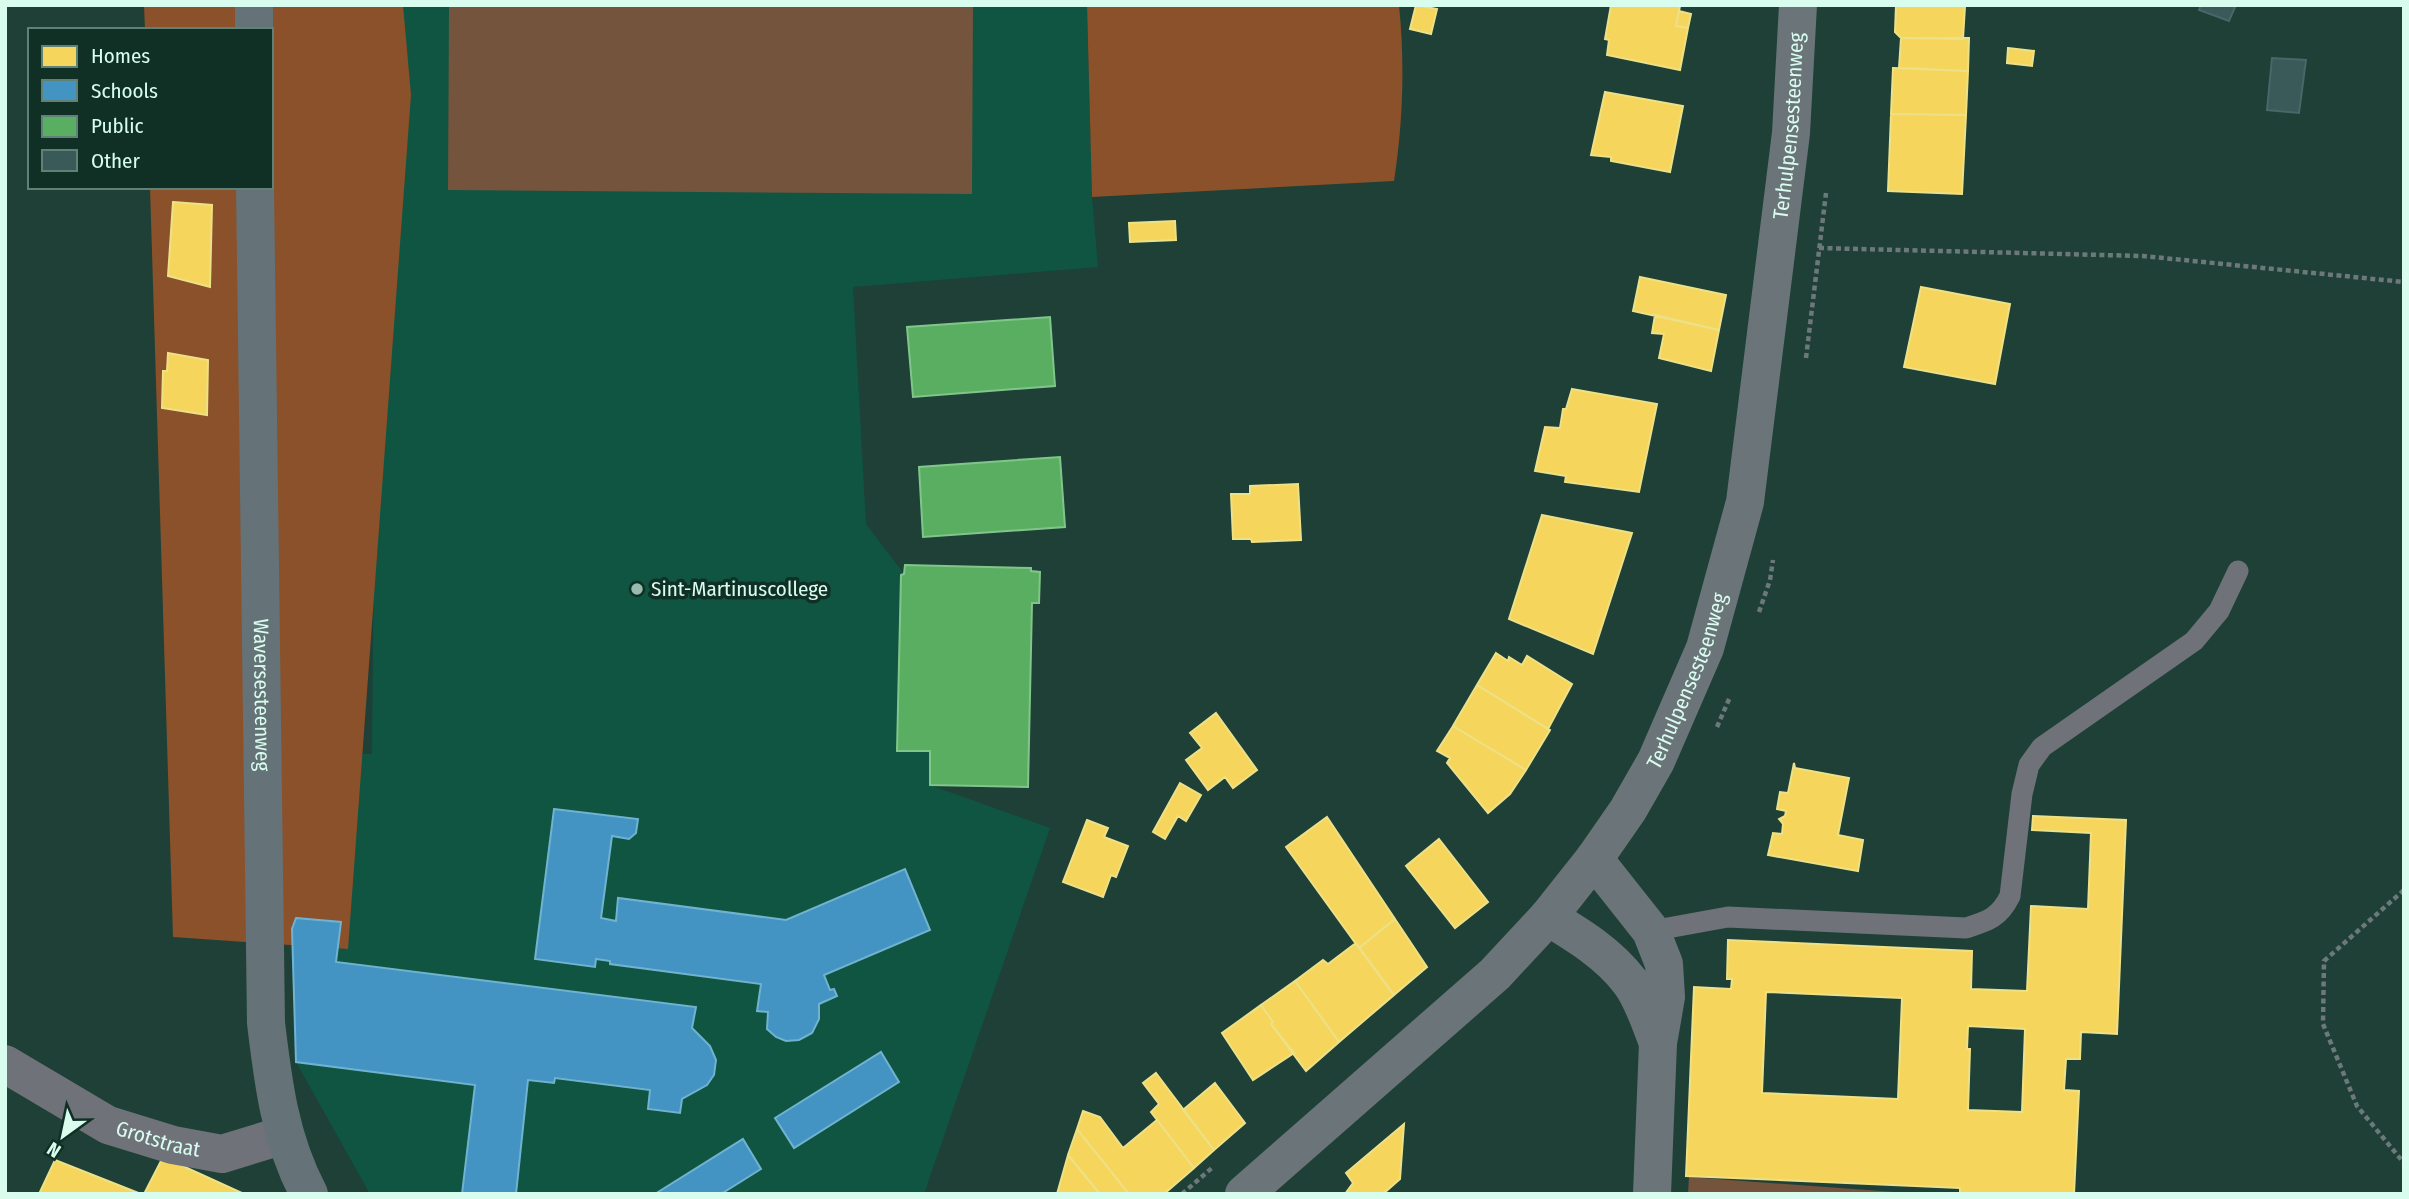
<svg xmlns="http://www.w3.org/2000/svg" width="2409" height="1199" font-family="'Fira Sans Condensed',sans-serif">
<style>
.built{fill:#0f5542}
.green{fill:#75543d}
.forest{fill:#8b512a}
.homes{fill:#f6d55c;stroke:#ede188;stroke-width:2;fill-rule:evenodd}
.schools{fill:#4393c3;stroke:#70b3d0;stroke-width:2}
.public{fill:#5aae61;stroke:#80c68b;stroke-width:2}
.building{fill:#3a5a5a;stroke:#496668;stroke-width:2}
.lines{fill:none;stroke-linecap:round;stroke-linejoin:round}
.path{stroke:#6d7879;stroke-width:4.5;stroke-dasharray:5 3.5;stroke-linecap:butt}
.service{stroke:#6f7279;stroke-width:21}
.minor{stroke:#6f7279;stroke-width:38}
.secondary{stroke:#6b7479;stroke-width:38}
.primary{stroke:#657277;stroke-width:38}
.poi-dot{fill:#97bbae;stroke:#103026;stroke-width:2.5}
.labels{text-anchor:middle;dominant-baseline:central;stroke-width:7;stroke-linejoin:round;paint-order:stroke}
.street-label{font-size:21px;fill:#d8fdee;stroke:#103026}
.poi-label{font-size:21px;fill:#d8fdee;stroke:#103026;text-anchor:start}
</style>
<rect width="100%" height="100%" fill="#1e4037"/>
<path class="built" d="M 379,5 L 1087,5 L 1092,197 L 1098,267 L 853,287 L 866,524 L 904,574 L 901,575 L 897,750 L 930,751 L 930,785 L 1050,828 L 924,1194 L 370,1194 L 296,1062 L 292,929 L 293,753 L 372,754 Z"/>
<path class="green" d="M 449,5 L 973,5 L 972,194 L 448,190 Z
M 1689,1177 L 1922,1194 L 1688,1194 Z"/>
<path class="forest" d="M 144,5 L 403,5 L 411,95 L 348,949 L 173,937 L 150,187 L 271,187 L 271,30 L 145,30 Z
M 1087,5 L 1399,5 C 1405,63 1403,123 1394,181 L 1092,197 Z"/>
<path class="homes" d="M 1416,5 L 1437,9 L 1431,34 L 1410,29 Z
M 1611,5 L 1680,6 L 1676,26 L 1688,28 L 1680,70 L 1607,55 L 1609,40 L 1605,39 Z
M 1896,5 L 1971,5 L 1965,6 L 1963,39 L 1901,38 L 1895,32 Z
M 1679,11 L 1691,14 L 1688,28 L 1676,26 Z
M 1901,38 L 1969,38 L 1968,71 L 1899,68 Z
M 2008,48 L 2034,51 L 2032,66 L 2007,63 Z
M 1893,68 L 1968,71 L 1966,115 L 1891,114 Z
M 1605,92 L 1683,106 L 1670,172 L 1611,161 L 1611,157 L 1591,155 Z
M 1891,114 L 1966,115 L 1962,194 L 1888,191 Z
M 173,202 L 212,205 L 210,287 L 168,276 Z
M 1175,221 L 1176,240 L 1130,242 L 1129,223 Z
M 1640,277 L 1726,295 L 1719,330 L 1633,311 Z
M 1921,287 L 2010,304 L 1995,384 L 1904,367 Z
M 1655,315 L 1719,330 L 1711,371 L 1659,358 L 1664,334 L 1652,333 Z
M 168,353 L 208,360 L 207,415 L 162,408 L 163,371 L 167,371 Z
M 1572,389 L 1657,404 L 1639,492 L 1565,482 L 1566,476 L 1535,471 L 1545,427 L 1560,428 L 1563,409 L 1566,409 Z
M 1298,484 L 1301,540 L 1252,542 L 1251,539 L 1233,539 L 1231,494 L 1250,494 L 1250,486 Z
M 1542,515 L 1632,533 L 1593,654 L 1509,619 Z
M 1496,653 L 1508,661 L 1509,657 L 1522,665 L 1527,656 L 1572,684 L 1548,729 L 1477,685 Z
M 1477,685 L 1550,730 L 1526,770 L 1453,726 Z
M 1216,713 L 1257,770 L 1233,788 L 1225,777 L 1208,790 L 1186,760 L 1202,748 L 1190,733 Z
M 1453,726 L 1526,770 L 1510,794 L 1488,813 L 1447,763 L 1450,758 L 1437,751 Z
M 1794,763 L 1795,768 L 1849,778 L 1838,835 L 1863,840 L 1858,871 L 1768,855 L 1773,833 L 1782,834 L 1783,824 L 1779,819 L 1785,816 L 1786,811 L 1777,809 L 1780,792 L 1788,793 Z
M 1180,783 L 1201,795 L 1186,821 L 1178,816 L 1165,839 L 1153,832 Z
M 2033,816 L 2126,820 L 2117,1034 L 2081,1032 L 2080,1059 L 2066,1059 L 2064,1090 L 2079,1091 L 2074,1194 L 1960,1194 L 1960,1188 L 1686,1176 L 1694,987 L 1731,989 L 1732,979 L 1727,979 L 1728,940 L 1972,951 L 1971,989 L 2027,991 L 2031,906 L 2088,909 L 2091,833 L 2032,830 ZM 1766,992 L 1902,998 L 1898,1099 L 1762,1093 ZM 1968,1026 L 2025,1029 L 2022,1112 L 1968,1110 L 1970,1049 L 1967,1049 Z
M 1327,817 L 1395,919 L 1359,948 L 1286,847 Z
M 1087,820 L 1108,828 L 1104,837 L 1128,846 L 1116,877 L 1111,875 L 1103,897 L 1063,882 Z
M 1439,839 L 1488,902 L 1455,928 L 1406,866 Z
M 1395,919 L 1427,967 L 1394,995 L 1359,948 Z
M 1356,943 L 1394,995 L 1339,1042 L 1295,981 L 1323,960 L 1328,964 Z
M 1295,981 L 1339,1042 L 1306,1071 L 1271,1024 L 1273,1022 L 1261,1005 Z
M 1261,1005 L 1273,1022 L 1271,1024 L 1294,1053 L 1253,1080 L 1222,1033 Z
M 1156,1073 L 1214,1150 L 1194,1168 L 1151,1112 L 1159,1104 L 1143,1083 Z
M 1215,1083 L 1245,1123 L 1214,1150 L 1183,1110 Z
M 1083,1111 L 1100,1117 L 1123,1148 L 1157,1120 L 1194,1168 L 1164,1194 L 1129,1194 L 1077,1129 Z
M 1404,1124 L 1400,1179 L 1383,1194 L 1345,1194 L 1353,1183 L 1346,1173 Z
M 1077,1129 L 1129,1194 L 1100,1194 L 1068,1155 Z
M 1068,1155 L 1100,1194 L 1057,1194 Z
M 163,1157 L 244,1194 L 144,1194 Z
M 55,1160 L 141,1194 L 39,1194 Z"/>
<path class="schools" d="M 554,809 L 638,819 L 636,833 L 629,839 L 612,836 L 601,918 L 616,921 L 618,898 L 786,920 L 905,869 L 930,930 L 824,975 L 830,990 L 834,989 L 837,996 L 819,1004 L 819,1019 L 812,1033 L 799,1040 L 786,1041 L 776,1037 L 767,1029 L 768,1012 L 757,1011 L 761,984 L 610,964 L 610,961 L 596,959 L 595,967 L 535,959 Z
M 296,918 L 341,922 L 336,962 L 696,1007 L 692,1028 L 710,1046 L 716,1060 L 714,1075 L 707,1085 L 682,1099 L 680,1113 L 648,1109 L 650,1090 L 555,1078 L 554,1083 L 528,1080 L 516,1194 L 462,1194 L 475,1085 L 296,1062 L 292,929 Z
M 881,1052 L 899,1082 L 794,1148 L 775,1118 Z
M 743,1139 L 761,1169 L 721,1194 L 655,1194 Z"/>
<path class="public" d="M 1050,317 L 1055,386 L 913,397 L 907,327 Z
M 1060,457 L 1065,527 L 923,537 L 919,467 Z
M 905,565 L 1031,568 L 1031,571 L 1040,572 L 1039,603 L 1032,603 L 1028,787 L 930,785 L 930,751 L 897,751 L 901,575 L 904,574 Z"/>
<path class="building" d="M 2201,5 L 2236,5 L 2229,21 L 2199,10 Z
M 2272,58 L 2306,60 L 2299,113 L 2267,110 Z"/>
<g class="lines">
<path class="path" d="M 1819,248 L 2143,256 L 2404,282
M 1806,358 L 1826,193
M 1759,612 L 1770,580 L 1773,560
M 1717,727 L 1730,697
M 2404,890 L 2324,961 L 2323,1024 L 2357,1106 L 2404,1163
M 1182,1194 L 1213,1167"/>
<path class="service" d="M 1651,931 L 1728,917 L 1966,928 C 1988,921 1999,918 2010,896 L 2022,794 L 2029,765 L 2042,747 L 2194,641 L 2219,611 L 2238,571"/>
<path class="minor" id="s1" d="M 5,1064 L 108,1125 L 173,1145 L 222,1154 L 284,1135"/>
<g class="secondary">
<path d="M 1594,859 L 1651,931 L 1664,964 L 1666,997 L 1658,1043 L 1652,1194"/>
<path d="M 1548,917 C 1578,935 1609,954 1630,982 C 1643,999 1650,1023 1658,1043"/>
<path id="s2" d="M 1244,1194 L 1495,974 L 1548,917 L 1594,859 L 1628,810 L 1656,761 L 1705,648 L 1745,502 L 1791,133 L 1798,5"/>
</g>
<g class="primary">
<path d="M 254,5 L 254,30"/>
<path id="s3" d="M 255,187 L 266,1023 C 273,1082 280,1140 309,1194"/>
</g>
</g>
<circle class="poi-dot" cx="637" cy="589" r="7"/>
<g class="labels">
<g class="street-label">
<text stroke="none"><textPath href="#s2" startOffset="1255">Terhulpensesteenweg</textPath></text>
<text stroke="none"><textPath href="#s2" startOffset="688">Terhulpensesteenweg</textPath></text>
<text stroke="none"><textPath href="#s3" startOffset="508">Waversesteenweg</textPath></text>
<text stroke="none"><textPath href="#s1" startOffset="172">Grotstraat</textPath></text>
</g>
<g class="poi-label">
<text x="651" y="589">Sint-Martinuscollege</text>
</g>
</g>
<rect width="2409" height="1199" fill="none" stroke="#d8fdee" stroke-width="14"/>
<rect x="28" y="28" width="245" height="161" fill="#103026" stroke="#608276" stroke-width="2"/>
<rect x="42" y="46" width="35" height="21" fill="#f6d55c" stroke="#608276" stroke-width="2"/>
<text x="91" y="63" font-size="21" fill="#d8fdee">Homes</text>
<rect x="42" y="80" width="35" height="21" fill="#4393c3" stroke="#608276" stroke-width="2"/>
<text x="91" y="98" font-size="21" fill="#d8fdee">Schools</text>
<rect x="42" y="116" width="35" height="21" fill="#5aae61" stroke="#608276" stroke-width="2"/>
<text x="91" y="133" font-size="21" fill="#d8fdee">Public</text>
<rect x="42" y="150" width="35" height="21" fill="#3a5a5a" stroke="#608276" stroke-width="2"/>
<text x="91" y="168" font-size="21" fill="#d8fdee">Other</text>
<g transform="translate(63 1136) rotate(213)" stroke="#103026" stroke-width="5" paint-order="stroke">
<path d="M0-5L12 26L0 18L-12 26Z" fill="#d8fdee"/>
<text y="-10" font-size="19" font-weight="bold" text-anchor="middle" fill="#d8fdee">N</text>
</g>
</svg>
